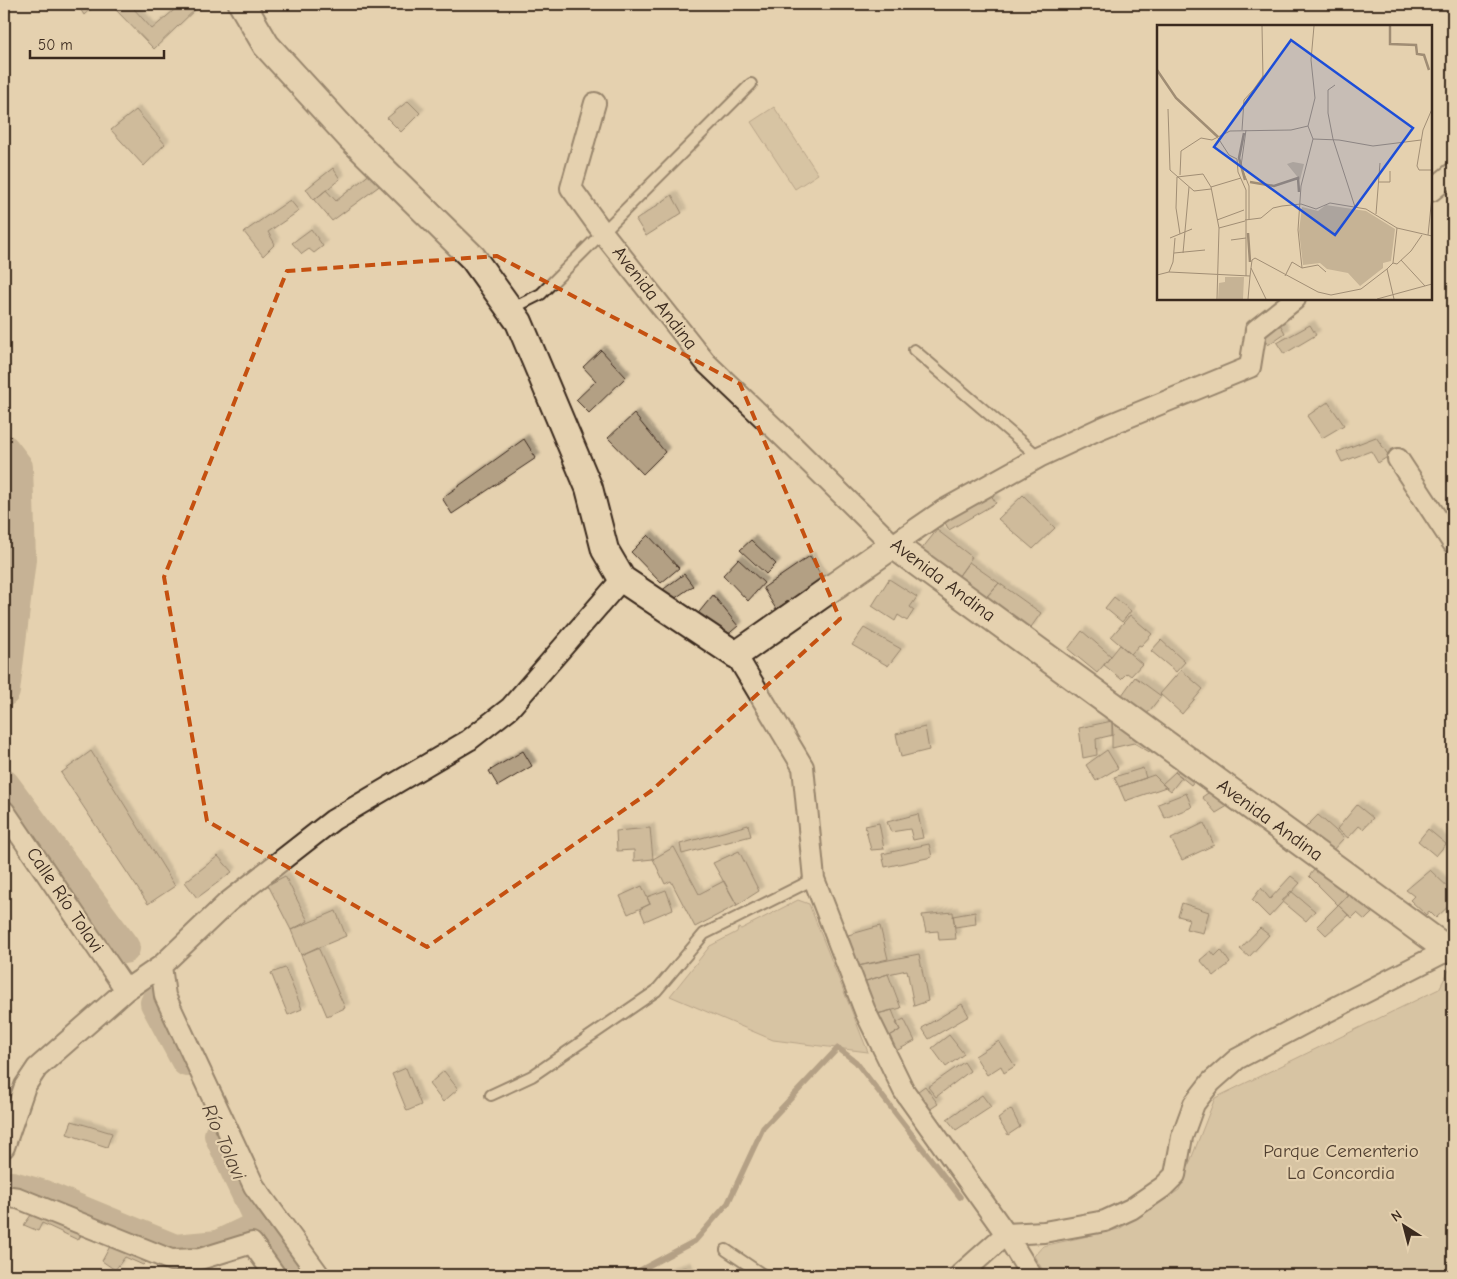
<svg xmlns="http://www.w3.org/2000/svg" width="1457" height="1279" font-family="'Comic Neue',sans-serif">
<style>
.green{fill:#c6b395;stroke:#806e5a}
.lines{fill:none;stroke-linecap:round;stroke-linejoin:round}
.stream{stroke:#786552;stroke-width:5.5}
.river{stroke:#a08d74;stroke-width:32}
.building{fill:#b3a084;stroke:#3b2a1e;filter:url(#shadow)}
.service-casing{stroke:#3b2a1e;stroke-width:14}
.minor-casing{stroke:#3b2a1e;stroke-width:24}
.tertiary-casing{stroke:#3b2a1e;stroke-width:30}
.service{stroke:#e5d1af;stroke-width:10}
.minor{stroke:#e5d1af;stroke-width:20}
.tertiary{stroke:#e5d1af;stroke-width:26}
.marked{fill:none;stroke:#c55010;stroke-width:4;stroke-dasharray:10 6;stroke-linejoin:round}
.labels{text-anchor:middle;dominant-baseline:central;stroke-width:4.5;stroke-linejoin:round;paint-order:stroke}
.street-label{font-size:19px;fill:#3b2a1e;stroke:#e5d1af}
.park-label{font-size:19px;fill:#503f30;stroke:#e5d1af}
.water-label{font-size:20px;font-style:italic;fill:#4f3e2f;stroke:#e5d1af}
.inset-river{fill:none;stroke:#a08d74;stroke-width:2.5}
.inset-road{fill:none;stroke:#a18e75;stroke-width:1}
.view{fill:#1d4ed8;fill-opacity:0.15;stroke:#1d4ed8;stroke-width:2.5}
.inset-edge{fill:none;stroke:#3b2a1e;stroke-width:2.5}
</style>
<defs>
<filter id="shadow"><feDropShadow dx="4.5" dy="-4.5" stdDeviation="1" flood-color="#0004"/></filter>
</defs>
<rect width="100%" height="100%" fill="#e5d1af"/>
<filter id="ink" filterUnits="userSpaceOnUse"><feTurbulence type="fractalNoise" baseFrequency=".02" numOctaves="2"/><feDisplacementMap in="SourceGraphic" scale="10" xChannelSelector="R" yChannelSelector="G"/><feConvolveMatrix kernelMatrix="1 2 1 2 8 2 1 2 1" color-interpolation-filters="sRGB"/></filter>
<g filter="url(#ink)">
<path class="green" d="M 774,107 L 818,174 L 795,189 L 751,122 Z
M 798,900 L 809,904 L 868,1052 L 773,1040 L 670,996 L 710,946 L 737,932 L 738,928 L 741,929 Z
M 1453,965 L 1453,1275 L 1046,1275 L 1034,1256 L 1043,1246 L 1119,1229 L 1179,1190 L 1215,1098 L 1439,989 L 1451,966 Z"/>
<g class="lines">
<path class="stream" d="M 631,1275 L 695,1241 L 728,1203 L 763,1128 L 838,1048 L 856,1062 L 960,1197"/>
<path class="river" d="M 4,450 L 17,467 L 20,559 L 4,691
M 4,785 L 124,948
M 156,1003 L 187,1061
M 220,1135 L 239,1177 L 262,1225 L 301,1275
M 12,1187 L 44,1196 L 175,1250 L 218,1246 L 262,1225"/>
</g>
<path class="building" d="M 77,4 L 96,4 L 84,15 Z
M 118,4 L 140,4 L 134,9 L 152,29 L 181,4 L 201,4 L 154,49 L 114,8 Z
M 408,101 L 420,113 L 401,132 L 387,118 Z
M 136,110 L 165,144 L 144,166 L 111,130 Z
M 333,168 L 340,179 L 314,200 L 306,189 Z
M 371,173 L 382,184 L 332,221 L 314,200 L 326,190 L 336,201 Z
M 672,195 L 682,213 L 646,236 L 636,220 Z
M 290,200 L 299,211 L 268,232 L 275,244 L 263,256 L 244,232 Z
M 311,229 L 323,246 L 314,253 L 309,249 L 302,254 L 292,243 Z
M 1277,319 L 1285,333 L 1268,345 L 1259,332 Z
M 1310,325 L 1316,335 L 1284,354 L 1277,343 Z
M 601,350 L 626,377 L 589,413 L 576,400 L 596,381 L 583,367 Z
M 1328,402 L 1344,425 L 1322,438 L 1307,416 Z
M 634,414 L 665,452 L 643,474 L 608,438 Z
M 1376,437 L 1389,456 L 1378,463 L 1371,451 L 1342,462 L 1337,452 Z
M 524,439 L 536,458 L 452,514 L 442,498 Z
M 989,492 L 996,503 L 949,530 L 942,517 Z
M 1023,495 L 1055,528 L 1033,549 L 998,519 Z
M 937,530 L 972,557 L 958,577 L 921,550 Z
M 648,535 L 679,568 L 661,583 L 631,552 Z
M 751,540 L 776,564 L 766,574 L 740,550 Z
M 810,556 L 824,579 L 776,609 L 763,588 Z
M 738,559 L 764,583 L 748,601 L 723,575 Z
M 969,562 L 999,583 L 987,596 L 958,577 Z
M 684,574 L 693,586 L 671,601 L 661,591 Z
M 889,579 L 917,597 L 910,607 L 914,610 L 907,621 L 898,615 L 895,621 L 872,606 Z
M 999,583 L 1041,613 L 1029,630 L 985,599 Z
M 713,595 L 738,626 L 725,637 L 696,616 Z
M 1114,597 L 1131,611 L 1122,622 L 1105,608 Z
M 1130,615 L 1152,634 L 1141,646 L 1139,645 L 1131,654 L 1111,637 Z
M 864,628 L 901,649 L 888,666 L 852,645 Z
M 1082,631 L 1111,656 L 1097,673 L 1068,649 Z
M 1161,640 L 1185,662 L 1176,672 L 1151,651 Z
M 1120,645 L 1142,664 L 1131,676 L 1127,673 L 1121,679 L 1104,665 Z
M 1181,670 L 1203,689 L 1182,714 L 1160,694 Z
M 1135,677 L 1161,696 L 1147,714 L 1122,695 Z
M 1112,721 L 1113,735 L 1096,739 L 1097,755 L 1083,758 L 1079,728 Z
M 1112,721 L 1130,722 L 1159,741 L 1153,754 L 1134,743 L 1112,748 Z
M 925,727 L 929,750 L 901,757 L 896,734 Z
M 1107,750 L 1118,768 L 1096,781 L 1086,765 Z
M 91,751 L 175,886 L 148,904 L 61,773 Z
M 523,751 L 532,766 L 498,786 L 489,771 Z
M 1184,761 L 1201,773 L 1191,785 L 1175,772 Z
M 1143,768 L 1146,778 L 1119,787 L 1114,777 Z
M 1175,772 L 1182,777 L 1171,791 L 1162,784 Z
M 1154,775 L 1166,787 L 1125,801 L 1119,787 Z
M 1214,789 L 1231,804 L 1216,813 L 1202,797 Z
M 1186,793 L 1192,807 L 1165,818 L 1158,804 Z
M 1357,805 L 1373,818 L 1363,829 L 1359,826 L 1348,838 L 1337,829 Z
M 918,814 L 923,838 L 913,840 L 910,829 L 891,832 L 887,822 Z
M 1318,815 L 1344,838 L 1330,853 L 1304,829 Z
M 879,823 L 884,849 L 871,850 L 865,826 Z
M 1204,823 L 1214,845 L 1182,860 L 1171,839 Z
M 748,825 L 751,836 L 682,854 L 680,844 Z
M 650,828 L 653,859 L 634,861 L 634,850 L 617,851 L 616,831 Z
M 1428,829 L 1446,844 L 1436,856 L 1418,841 Z
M 929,844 L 932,857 L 885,867 L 882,854 Z
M 674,847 L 699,894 L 724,881 L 737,905 L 695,927 L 671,881 L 665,884 L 653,859 Z
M 739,851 L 759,891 L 737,905 L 713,863 Z
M 218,856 L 232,872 L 197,898 L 185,882 Z
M 1320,863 L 1352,890 L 1338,905 L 1309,876 Z
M 1430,870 L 1453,892 L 1453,902 L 1436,918 L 1429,911 L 1426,915 L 1410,900 L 1414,896 L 1406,890 Z
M 285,876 L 308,921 L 291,930 L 268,885 Z
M 1291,876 L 1300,883 L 1269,917 L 1252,900 L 1261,888 L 1270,899 Z
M 642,886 L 650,904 L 628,914 L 620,896 Z
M 666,890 L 673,909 L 645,921 L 640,909 L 650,904 L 647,897 Z
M 1352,890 L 1374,911 L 1365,920 L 1357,913 L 1352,918 L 1338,905 Z
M 1291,891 L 1315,911 L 1306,921 L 1282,901 Z
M 1182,903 L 1209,912 L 1203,933 L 1186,929 L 1189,919 L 1178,916 Z
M 1338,905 L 1348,915 L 1326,935 L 1317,926 Z
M 336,911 L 346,936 L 301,955 L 291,930 Z
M 953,912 L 956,939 L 939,940 L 938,931 L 926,932 L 922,915 Z
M 975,912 L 976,924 L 955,927 L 953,916 Z
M 880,926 L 888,959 L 858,966 L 848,935 Z
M 1260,928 L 1269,935 L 1249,957 L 1240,949 Z
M 318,947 L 345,1008 L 327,1016 L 301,955 Z
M 1221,950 L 1230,963 L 1214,976 L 1200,960 L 1211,951 L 1215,956 Z
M 919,954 L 928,1001 L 914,1006 L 907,970 L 888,974 L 863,982 L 858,966 Z
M 285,968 L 302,1009 L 288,1015 L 271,973 Z
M 888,974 L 901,1008 L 877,1014 L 863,982 Z
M 962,1004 L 969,1016 L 929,1039 L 922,1028 Z
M 892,1010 L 900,1030 L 886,1038 L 877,1014 Z
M 904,1019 L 915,1041 L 894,1052 L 886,1038 L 900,1030 L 896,1023 Z
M 949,1035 L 964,1054 L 946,1067 L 932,1048 Z
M 999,1041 L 1015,1066 L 1004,1073 L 1001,1066 L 987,1075 L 975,1056 Z
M 964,1062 L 970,1071 L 936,1097 L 928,1087 Z
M 406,1068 L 421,1105 L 407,1111 L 392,1074 Z
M 444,1071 L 458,1089 L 443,1102 L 429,1084 Z
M 925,1086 L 938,1104 L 926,1112 L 914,1094 Z
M 982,1095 L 991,1107 L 956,1130 L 947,1119 Z
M 1011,1109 L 1020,1127 L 1008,1135 L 998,1119 Z
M 72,1121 L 112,1133 L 107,1147 L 67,1134 Z
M 36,1208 L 86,1228 L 78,1240 L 42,1223 L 38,1231 L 24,1225 Z
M 114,1239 L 153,1255 L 143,1265 L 125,1257 L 115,1270 L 102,1261 Z
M 686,1267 L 690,1275 L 663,1275 L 663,1274 Z"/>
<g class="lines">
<g class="service-casing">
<path id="service" d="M 511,309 L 541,294 L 751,84
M 914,350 L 1039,457
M 491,1095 L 532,1076 L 656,991 L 704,934 L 814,879
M 726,1250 L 763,1275"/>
</g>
<g class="minor-casing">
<path id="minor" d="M 595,103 L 571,188 L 607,238 L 706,363 L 795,448 L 893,545 L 944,510 L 1039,457 L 1099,429 L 1250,367 L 1256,330 L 1295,299
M 1431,191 L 1453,173
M 1398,459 L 1453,543
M 736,655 L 803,767 L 814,879 L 865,1011 L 904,1091 L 1006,1234 L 1031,1275
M 4,811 L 126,990
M 161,966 L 165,996 L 254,1186 L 319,1275
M 4,1147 L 25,1086 L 37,1068 L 126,990 L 161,966 L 227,903 L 333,820 L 469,740 L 510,708 L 622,579
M 4,1196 L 18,1198 L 171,1260 L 200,1259 L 252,1243 L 275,1275
M 960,1275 L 1006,1234 L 1044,1232 L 1105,1221 L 1131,1209 L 1163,1187 L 1175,1175 L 1182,1137 L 1194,1104 L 1211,1082 L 1237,1059 L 1307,1022 L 1448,950"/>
</g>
<g class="tertiary-casing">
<path id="tertiary" d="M 242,4 L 266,45 L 350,137 L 473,258 L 519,322 L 589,488 L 605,550 L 622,579 L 736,655 L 893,545 L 1448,950 L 1453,948"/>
</g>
<use href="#service" class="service"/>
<use href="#minor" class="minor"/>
<use href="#tertiary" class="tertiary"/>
</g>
</g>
<path d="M0 0H1457V1279H0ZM 497,256 L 740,384 L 840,619 L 651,791 L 427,947 L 207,821 L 164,577 L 287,271 Z" fill="#e5d1af" fill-opacity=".55" fill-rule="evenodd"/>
<path class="marked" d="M 497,256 L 740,384 L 840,619 L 651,791 L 427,947 L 207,821 L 164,577 L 287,271 Z"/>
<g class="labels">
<g class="street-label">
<text transform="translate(655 298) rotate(52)">Avenida Andina</text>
<text transform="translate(943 580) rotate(37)">Avenida Andina</text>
<text transform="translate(1270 820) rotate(36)">Avenida Andina</text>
<text transform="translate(65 900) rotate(56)">Calle Río Tolavi</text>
</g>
<g class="park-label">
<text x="1341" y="1151">Parque Cementerio<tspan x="1341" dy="22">La Concordia</tspan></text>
</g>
<g class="water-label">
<text transform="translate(224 1142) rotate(66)">Río Tolavi</text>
</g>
</g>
<g transform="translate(1157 25)">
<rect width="275" height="275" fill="#e5d1af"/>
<path d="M 136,137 L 147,139 L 143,155 L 130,139 ZM 169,180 L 209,186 L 238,204 L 234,236 L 226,238 L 226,243 L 203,261 L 191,248 L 170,244 L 163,238 L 146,240 L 142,206 L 145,182 L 161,186 ZM 68,252 L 87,252 L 86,274 L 61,274 L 62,258 L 68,257 Z" fill="#c6b395"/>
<path class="inset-river" d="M 233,1 L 233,19 L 259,20 L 260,29 L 267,30 L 272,45M 0,45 L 19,73 L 61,112M 87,80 L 107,51M 87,108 L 82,133 L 88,155M 93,157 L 117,161 L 141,153 L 142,167M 91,208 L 93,237"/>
<path class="inset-road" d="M 178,60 L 171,65 L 171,88 L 176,114 L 198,182M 11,84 L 13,145 L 37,166 L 54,164M 275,84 L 266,105 L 260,141 L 262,145 L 275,145M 85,105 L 87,75 L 106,54 L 105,1M 89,105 L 84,141 L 92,161 L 92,194M 61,113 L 72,130 L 80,134 L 81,147 L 89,165 L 89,251M 156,114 L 182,115 L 216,121 L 264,115M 23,150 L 24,126 L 44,113 L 55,115 L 73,106 L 134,105 L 151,101M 20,152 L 46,149 L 54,162 L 62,203 L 60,274M 20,152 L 19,183 L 23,209M 222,157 L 233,157 L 233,146M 54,162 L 84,153M 219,189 L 223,138M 60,195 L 87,185M 88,195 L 104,193 L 116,183 L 125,181 L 144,179 L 159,184 L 173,178 L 209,184 L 240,203 L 275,211M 62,203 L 88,196M 271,210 L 275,171M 13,213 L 35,204M 74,215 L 89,213M 17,228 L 48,225M 26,228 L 32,162M 244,235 L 268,261M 236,238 L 240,239 L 254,226 L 265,210M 94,243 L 109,274M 145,243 L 141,205 L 144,161 L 156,114 L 151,101 L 158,73 L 154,35 L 157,1M 230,244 L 236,238 L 240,203M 12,247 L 16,237 L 18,213M 0,250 L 12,247 L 93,251 L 95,235 L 98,233 L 161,267 L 174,270 L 204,264 L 230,244 L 237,274M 128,251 L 135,237 L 145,243 L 161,240 L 169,247M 91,274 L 93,251M 220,274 L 275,259"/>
<path class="view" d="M 134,15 L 256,103 L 178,210 L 57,122 Z"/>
<rect width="275" height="275" class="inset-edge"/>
</g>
<rect width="1457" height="1279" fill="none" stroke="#e5d1af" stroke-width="20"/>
<rect x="10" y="10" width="1437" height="1259" fill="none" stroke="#3b2a1e" stroke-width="2" filter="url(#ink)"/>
<g transform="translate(1404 1226) rotate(324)" stroke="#e5d1af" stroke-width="4" paint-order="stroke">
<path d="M0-4L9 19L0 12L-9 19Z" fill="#3b2a1e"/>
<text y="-8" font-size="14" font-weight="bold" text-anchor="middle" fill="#3b2a1e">N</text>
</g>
<path d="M30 50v8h134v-8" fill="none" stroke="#3b2a1e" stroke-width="2.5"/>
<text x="38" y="50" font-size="15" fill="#3b2a1e" stroke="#e5d1af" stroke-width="4" paint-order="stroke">50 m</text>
</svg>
